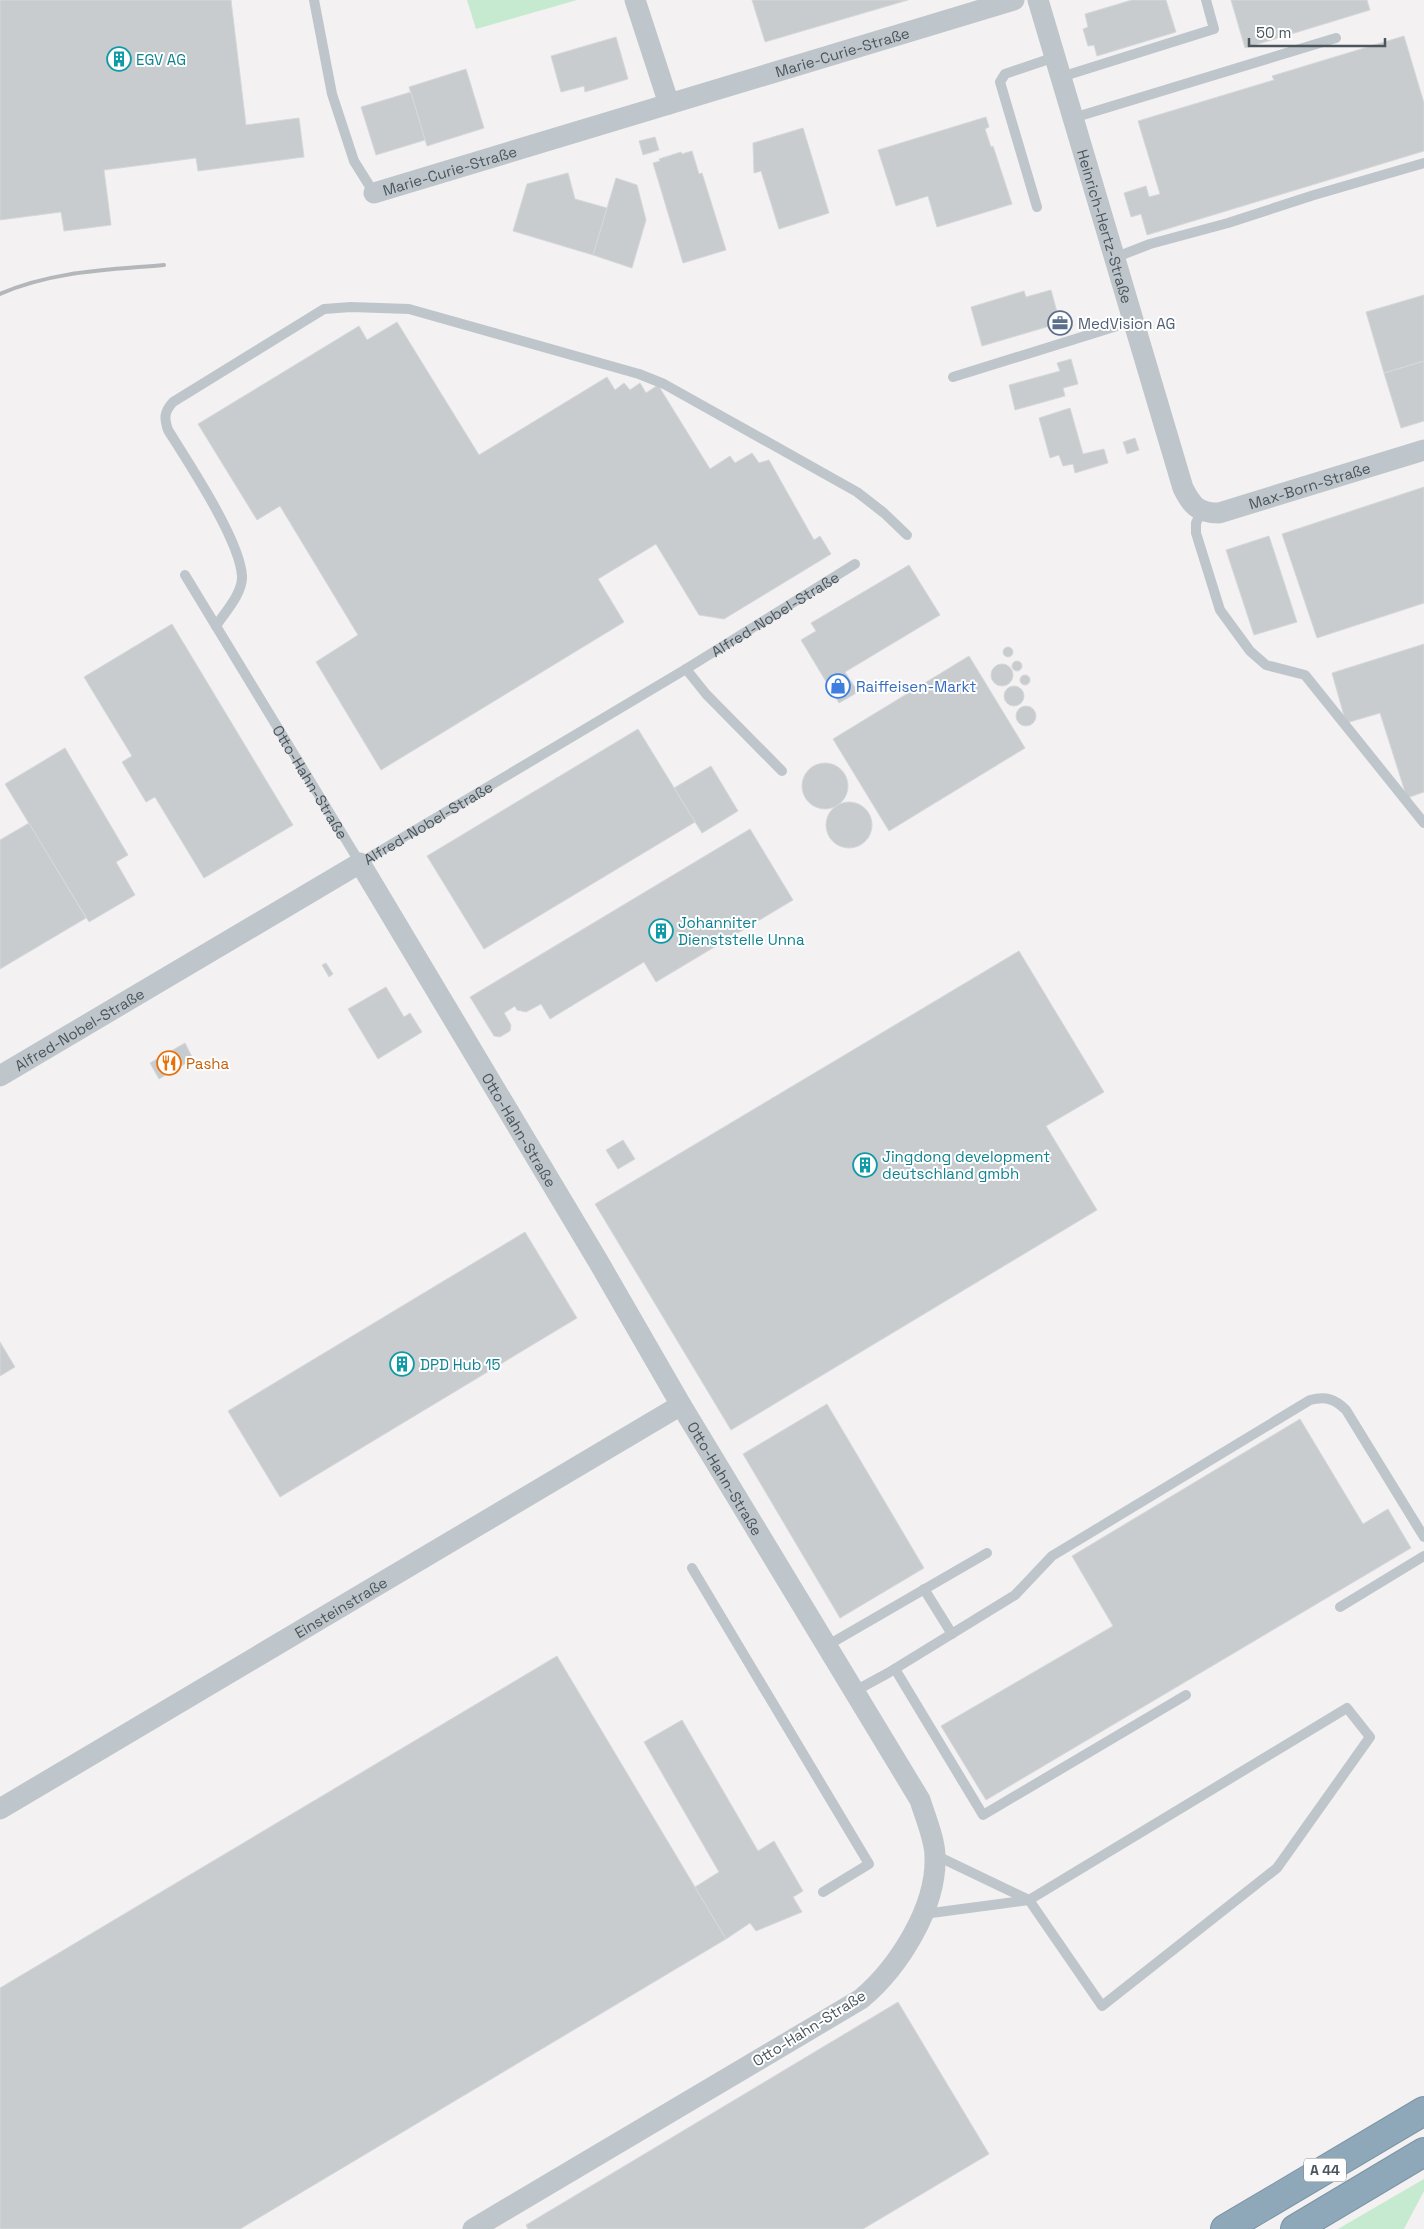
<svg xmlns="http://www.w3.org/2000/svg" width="1424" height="2229" font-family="'Space Grotesk',sans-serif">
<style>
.green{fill:#c5eacf}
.building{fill:#c8cccf;stroke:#d5d8db}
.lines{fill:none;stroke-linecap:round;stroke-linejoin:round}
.motorway-casing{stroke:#7a94a5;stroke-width:30}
.service{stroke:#bec6cb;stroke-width:10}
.minor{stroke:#bec6cb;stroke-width:21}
.motorway{stroke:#8fa8b9;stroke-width:28}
.rail{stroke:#b4b7ba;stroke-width:4}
.labels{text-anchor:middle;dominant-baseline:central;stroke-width:4;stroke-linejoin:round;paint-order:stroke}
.shield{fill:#fff;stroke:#81898d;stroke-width:1}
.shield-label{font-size:14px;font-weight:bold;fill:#4b565c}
.street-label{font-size:15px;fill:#4b565c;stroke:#fff}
.culture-label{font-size:15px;fill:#0d838f;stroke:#fff;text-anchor:start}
.service-label{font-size:15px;fill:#4e5e75;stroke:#fff;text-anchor:start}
.shop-label{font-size:15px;fill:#366cbe;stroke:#fff;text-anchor:start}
.food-label{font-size:15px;fill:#c56008;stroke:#fff;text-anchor:start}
</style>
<rect width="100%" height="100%" fill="#f3f1f1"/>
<path class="green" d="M 467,0 L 577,0 L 476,29 Z
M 1424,2179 L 1424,2191 L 1404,2229 L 1338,2229 Z"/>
<path class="building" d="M 0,0 L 231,0 L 246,125 L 299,118 L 304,157 L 198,171 L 196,158 L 104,170 L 111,225 L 64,231 L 61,212 L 0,220 Z
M 752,0 L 908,0 L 765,42 Z
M 1132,0 L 1166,0 L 1176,32 L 1097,56 L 1094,45 L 1088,46 L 1083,29 L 1088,27 L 1085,14 Z
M 1231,0 L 1367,0 L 1370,10 L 1245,48 Z
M 1404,36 L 1424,103 L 1424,151 L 1147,235 L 1141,214 L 1131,217 L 1124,193 L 1146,186 L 1149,197 L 1160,194 L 1138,121 L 1274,80 L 1272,76 Z
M 616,37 L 628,79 L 585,92 L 584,86 L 561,92 L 551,56 Z
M 466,69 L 484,128 L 427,146 L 409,87 Z
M 411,92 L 425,140 L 376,155 L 361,107 Z
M 986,117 L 989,127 L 985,129 L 991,147 L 993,146 L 1012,204 L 937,227 L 928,196 L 896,206 L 878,150 Z
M 803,128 L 829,213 L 779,229 L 761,171 L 754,173 L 753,143 Z
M 655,137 L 659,150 L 643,155 L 639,141 Z
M 692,151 L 699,174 L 702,173 L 726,250 L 683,263 L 653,163 L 660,161 L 659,159 L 681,152 L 682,154 Z
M 568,173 L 575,199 L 607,208 L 593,255 L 513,231 L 527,184 Z
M 616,178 L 637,185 L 646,220 L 632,268 L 593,255 Z
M 1051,290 L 1060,323 L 982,346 L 971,307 L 1024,291 L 1026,297 Z
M 1424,295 L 1424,361 L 1384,373 L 1366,312 Z
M 397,322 L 479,455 L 607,377 L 615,390 L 624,383 L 630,390 L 640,383 L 646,393 L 658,385 L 710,469 L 730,456 L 735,463 L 752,453 L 759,463 L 769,460 L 814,540 L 820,536 L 831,554 L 724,619 L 699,615 L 656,544 L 598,579 L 624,622 L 381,770 L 316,662 L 358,635 L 280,506 L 257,520 L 198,424 L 359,326 L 367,340 Z
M 1071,359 L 1078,384 L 1063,388 L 1065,396 L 1015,410 L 1009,385 L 1060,371 L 1057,363 Z
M 1424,361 L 1424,421 L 1401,428 L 1384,373 Z
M 1070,408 L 1083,454 L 1104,449 L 1108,463 L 1075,473 L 1073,464 L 1063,466 L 1059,455 L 1050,458 L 1039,418 Z
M 1135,438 L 1139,450 L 1127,454 L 1123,442 Z
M 1424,487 L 1424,603 L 1317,638 L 1282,534 Z
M 1269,536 L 1297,622 L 1254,635 L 1226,550 Z
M 909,565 L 940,615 L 845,672 L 858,692 L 839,703 L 801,640 L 816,631 L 811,623 Z
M 172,624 L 293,825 L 204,878 L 155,797 L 146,802 L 122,762 L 132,756 L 84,677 Z
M 1424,644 L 1424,792 L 1407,798 L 1380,713 L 1346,723 L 1332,673 Z
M1003 652a5 5 0 1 1 10 0a5 5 0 1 1-10 0Z
M 969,656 L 1025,748 L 889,831 L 833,739 Z
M1012 666a5 5 0 1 1 10 0a5 5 0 1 1-10 0Z
M991 675a11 11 0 1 1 22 0a11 11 0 1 1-22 0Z
M1020 680a5 5 0 1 1 10 0a5 5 0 1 1-10 0Z
M1004 696a10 10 0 1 1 20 0a10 10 0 1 1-20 0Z
M1016 716a10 10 0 1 1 20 0a10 10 0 1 1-20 0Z
M 638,729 L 695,822 L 484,949 L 427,856 Z
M 65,748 L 128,855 L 116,862 L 135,895 L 89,922 L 5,784 Z
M802 786a23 23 0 1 1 46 0a23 23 0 1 1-46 0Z
M 711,766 L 738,811 L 702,833 L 674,788 Z
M826 825a23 23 0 1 1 46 0a23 23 0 1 1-46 0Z
M 29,823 L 86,918 L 0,969 L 0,840 Z
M 750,829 L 793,900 L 656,982 L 644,962 L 550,1019 L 541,1004 L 526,1012 L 517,1010 L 515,1006 L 504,1013 L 511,1025 L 510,1031 L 500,1037 L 494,1036 L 470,997 Z
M 1019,951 L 1104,1092 L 1046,1126 L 1097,1210 L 731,1430 L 595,1204 Z
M 326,963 L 333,974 L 329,977 L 322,965 Z
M 386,987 L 404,1017 L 410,1013 L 422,1032 L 378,1059 L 348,1009 Z
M 185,1043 L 193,1059 L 159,1079 L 150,1063 Z
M 623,1140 L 635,1159 L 618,1169 L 606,1150 Z
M 525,1232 L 577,1318 L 280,1497 L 228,1411 Z
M 0,1342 L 15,1367 L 0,1376 Z
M 827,1404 L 924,1568 L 840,1618 L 743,1454 Z
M 1300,1419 L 1363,1524 L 1388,1509 L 1411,1548 L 986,1800 L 941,1726 L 1113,1626 L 1072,1556 Z
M 557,1656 L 726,1939 L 240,2229 L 0,2229 L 0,1988 Z
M 682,1720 L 758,1851 L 774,1841 L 803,1891 L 793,1897 L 802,1912 L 756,1931 L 750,1923 L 726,1939 L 695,1887 L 719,1872 L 644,1742 Z
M 898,2002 L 989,2154 L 863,2229 L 528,2229 L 526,2225 Z"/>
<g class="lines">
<g class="motorway-casing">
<path id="motorway" d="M 1225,2229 L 1424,2111
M 1295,2229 L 1424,2152"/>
</g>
<g class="service">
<path d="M 314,0 L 332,94 L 354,161 L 374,193"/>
<path d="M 1061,77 L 1214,29 L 1206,0"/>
<path d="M 1073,118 L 1336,38"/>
<path d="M 1037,207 L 1000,82 L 1005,74 L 1055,57"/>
<path d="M 1114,258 L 1150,244 L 1228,223 L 1314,195 L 1424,163"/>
<path d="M 953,377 L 1133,321"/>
<path d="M 1202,510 L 1196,523 L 1196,533 L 1220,610 L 1250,651 L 1266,665 L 1305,675 L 1424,823"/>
<path id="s1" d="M 185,575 L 360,863 L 686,669 L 855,564"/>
<path d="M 216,626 C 225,612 243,593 242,576 C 240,540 188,462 168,430 C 164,418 164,412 173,402 L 324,309 L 351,307 L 409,309 L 639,374 L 664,384 L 857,492 L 884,513 L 907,535"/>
<path d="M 686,669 L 706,694 L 782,771"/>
<path d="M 692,1568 L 869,1864 L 823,1892"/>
<path d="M 924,1589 L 952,1634"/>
<path d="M 1340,1607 L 1424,1556"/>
<path d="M 828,1645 L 987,1553"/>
<path d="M 895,1669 L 983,1815 L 1186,1695"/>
<path d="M 855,1691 L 888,1673 L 1015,1595 L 1052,1556 L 1310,1400 C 1326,1396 1335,1399 1346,1410 L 1424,1537"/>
<path d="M 924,1914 L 1029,1900 L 1347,1708 L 1370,1737 L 1277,1868 L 1102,2006 L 1029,1900 L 935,1855"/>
</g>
<g class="minor">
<path d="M 635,0 L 669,104"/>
<path id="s2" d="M 1038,0 L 1183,488 C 1192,506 1198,513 1219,513 L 1424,450"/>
<path id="s3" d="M 374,193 L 1014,0"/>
<path id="s4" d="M 0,1076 L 360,863 L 598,1261 L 681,1405 L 920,1800 C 925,1816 935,1840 935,1856 C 937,1907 899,1967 861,1999 L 473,2229"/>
<path id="s5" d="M 0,1809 L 681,1405"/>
</g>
<use href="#motorway" class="motorway"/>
<path class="rail" d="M 0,294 C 52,271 108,270 164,265"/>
</g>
<defs>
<g id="building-ring" transform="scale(1.25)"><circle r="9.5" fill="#fff" stroke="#0f9aa8" stroke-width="1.5"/><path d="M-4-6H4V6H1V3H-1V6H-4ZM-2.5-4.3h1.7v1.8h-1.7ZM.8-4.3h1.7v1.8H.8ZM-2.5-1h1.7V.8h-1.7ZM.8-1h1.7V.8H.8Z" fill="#0f9aa8"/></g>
<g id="office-ring" transform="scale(1.25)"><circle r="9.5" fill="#fff" stroke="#5c6f8a" stroke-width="1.5"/><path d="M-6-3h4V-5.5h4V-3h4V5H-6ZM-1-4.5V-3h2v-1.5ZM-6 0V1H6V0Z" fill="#5c6f8a"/></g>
<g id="shop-ring" transform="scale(1.25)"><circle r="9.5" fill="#fff" stroke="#3f7fe0" stroke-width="1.5"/><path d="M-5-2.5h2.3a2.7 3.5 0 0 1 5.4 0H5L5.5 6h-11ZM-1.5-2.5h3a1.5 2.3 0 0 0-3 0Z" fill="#3f7fe0"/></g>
<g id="restaurant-ring" transform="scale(1.25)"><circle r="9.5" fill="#fff" stroke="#e8710a" stroke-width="1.5"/><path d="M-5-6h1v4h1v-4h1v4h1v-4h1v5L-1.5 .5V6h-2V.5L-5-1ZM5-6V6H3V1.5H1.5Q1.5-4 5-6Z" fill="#e8710a"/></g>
</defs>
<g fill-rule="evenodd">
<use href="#building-ring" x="119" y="59"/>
<use href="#office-ring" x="1060" y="323"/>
<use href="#shop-ring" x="838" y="686"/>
<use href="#building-ring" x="661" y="931"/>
<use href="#restaurant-ring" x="169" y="1063"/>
<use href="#building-ring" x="865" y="1165"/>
<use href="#building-ring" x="402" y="1364"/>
</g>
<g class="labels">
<rect class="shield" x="1304" y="2158.5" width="42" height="23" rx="4"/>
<g class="shield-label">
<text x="1325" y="2170">A 44</text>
</g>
<g class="street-label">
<text stroke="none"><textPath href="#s3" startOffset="489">Marie-Curie-Straße</textPath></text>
<text stroke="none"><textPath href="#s3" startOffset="79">Marie-Curie-Straße</textPath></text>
<text stroke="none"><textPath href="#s2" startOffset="236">Heinrich-Hertz-Straße</textPath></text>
<text stroke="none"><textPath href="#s2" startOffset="651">Max-Born-Straße</textPath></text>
<text stroke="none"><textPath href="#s1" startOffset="821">Alfred-Nobel-Straße</textPath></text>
<text stroke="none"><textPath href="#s1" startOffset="242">Otto-Hahn-Straße</textPath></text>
<text stroke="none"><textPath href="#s1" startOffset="416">Alfred-Nobel-Straße</textPath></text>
<text stroke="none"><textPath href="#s4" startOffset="92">Alfred-Nobel-Straße</textPath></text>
<text stroke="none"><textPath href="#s4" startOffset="729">Otto-Hahn-Straße</textPath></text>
<text stroke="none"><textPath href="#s4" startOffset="1134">Otto-Hahn-Straße</textPath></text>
<text stroke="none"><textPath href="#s5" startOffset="396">Einsteinstraße</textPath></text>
<text transform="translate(809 2028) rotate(-32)">Otto-Hahn-Straße</text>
</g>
<g class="culture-label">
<text x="136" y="59">EGV AG</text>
<text x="678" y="922">Johanniter<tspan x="678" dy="17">Dienststelle Unna</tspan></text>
<text x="882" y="1156">Jingdong development<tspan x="882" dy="17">deutschland gmbh</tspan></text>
<text x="420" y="1364">DPD Hub 15</text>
</g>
<g class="service-label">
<text x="1078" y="323">MedVision AG</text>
</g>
<g class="shop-label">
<text x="856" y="686">Raiffeisen-Markt</text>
</g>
<g class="food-label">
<text x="186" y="1063">Pasha</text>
</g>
</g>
<path d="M1249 38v8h136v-8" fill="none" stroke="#4b565c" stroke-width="2.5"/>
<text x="1256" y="38" font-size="15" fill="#4b565c" stroke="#ffffff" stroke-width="4" paint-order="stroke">50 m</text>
</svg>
